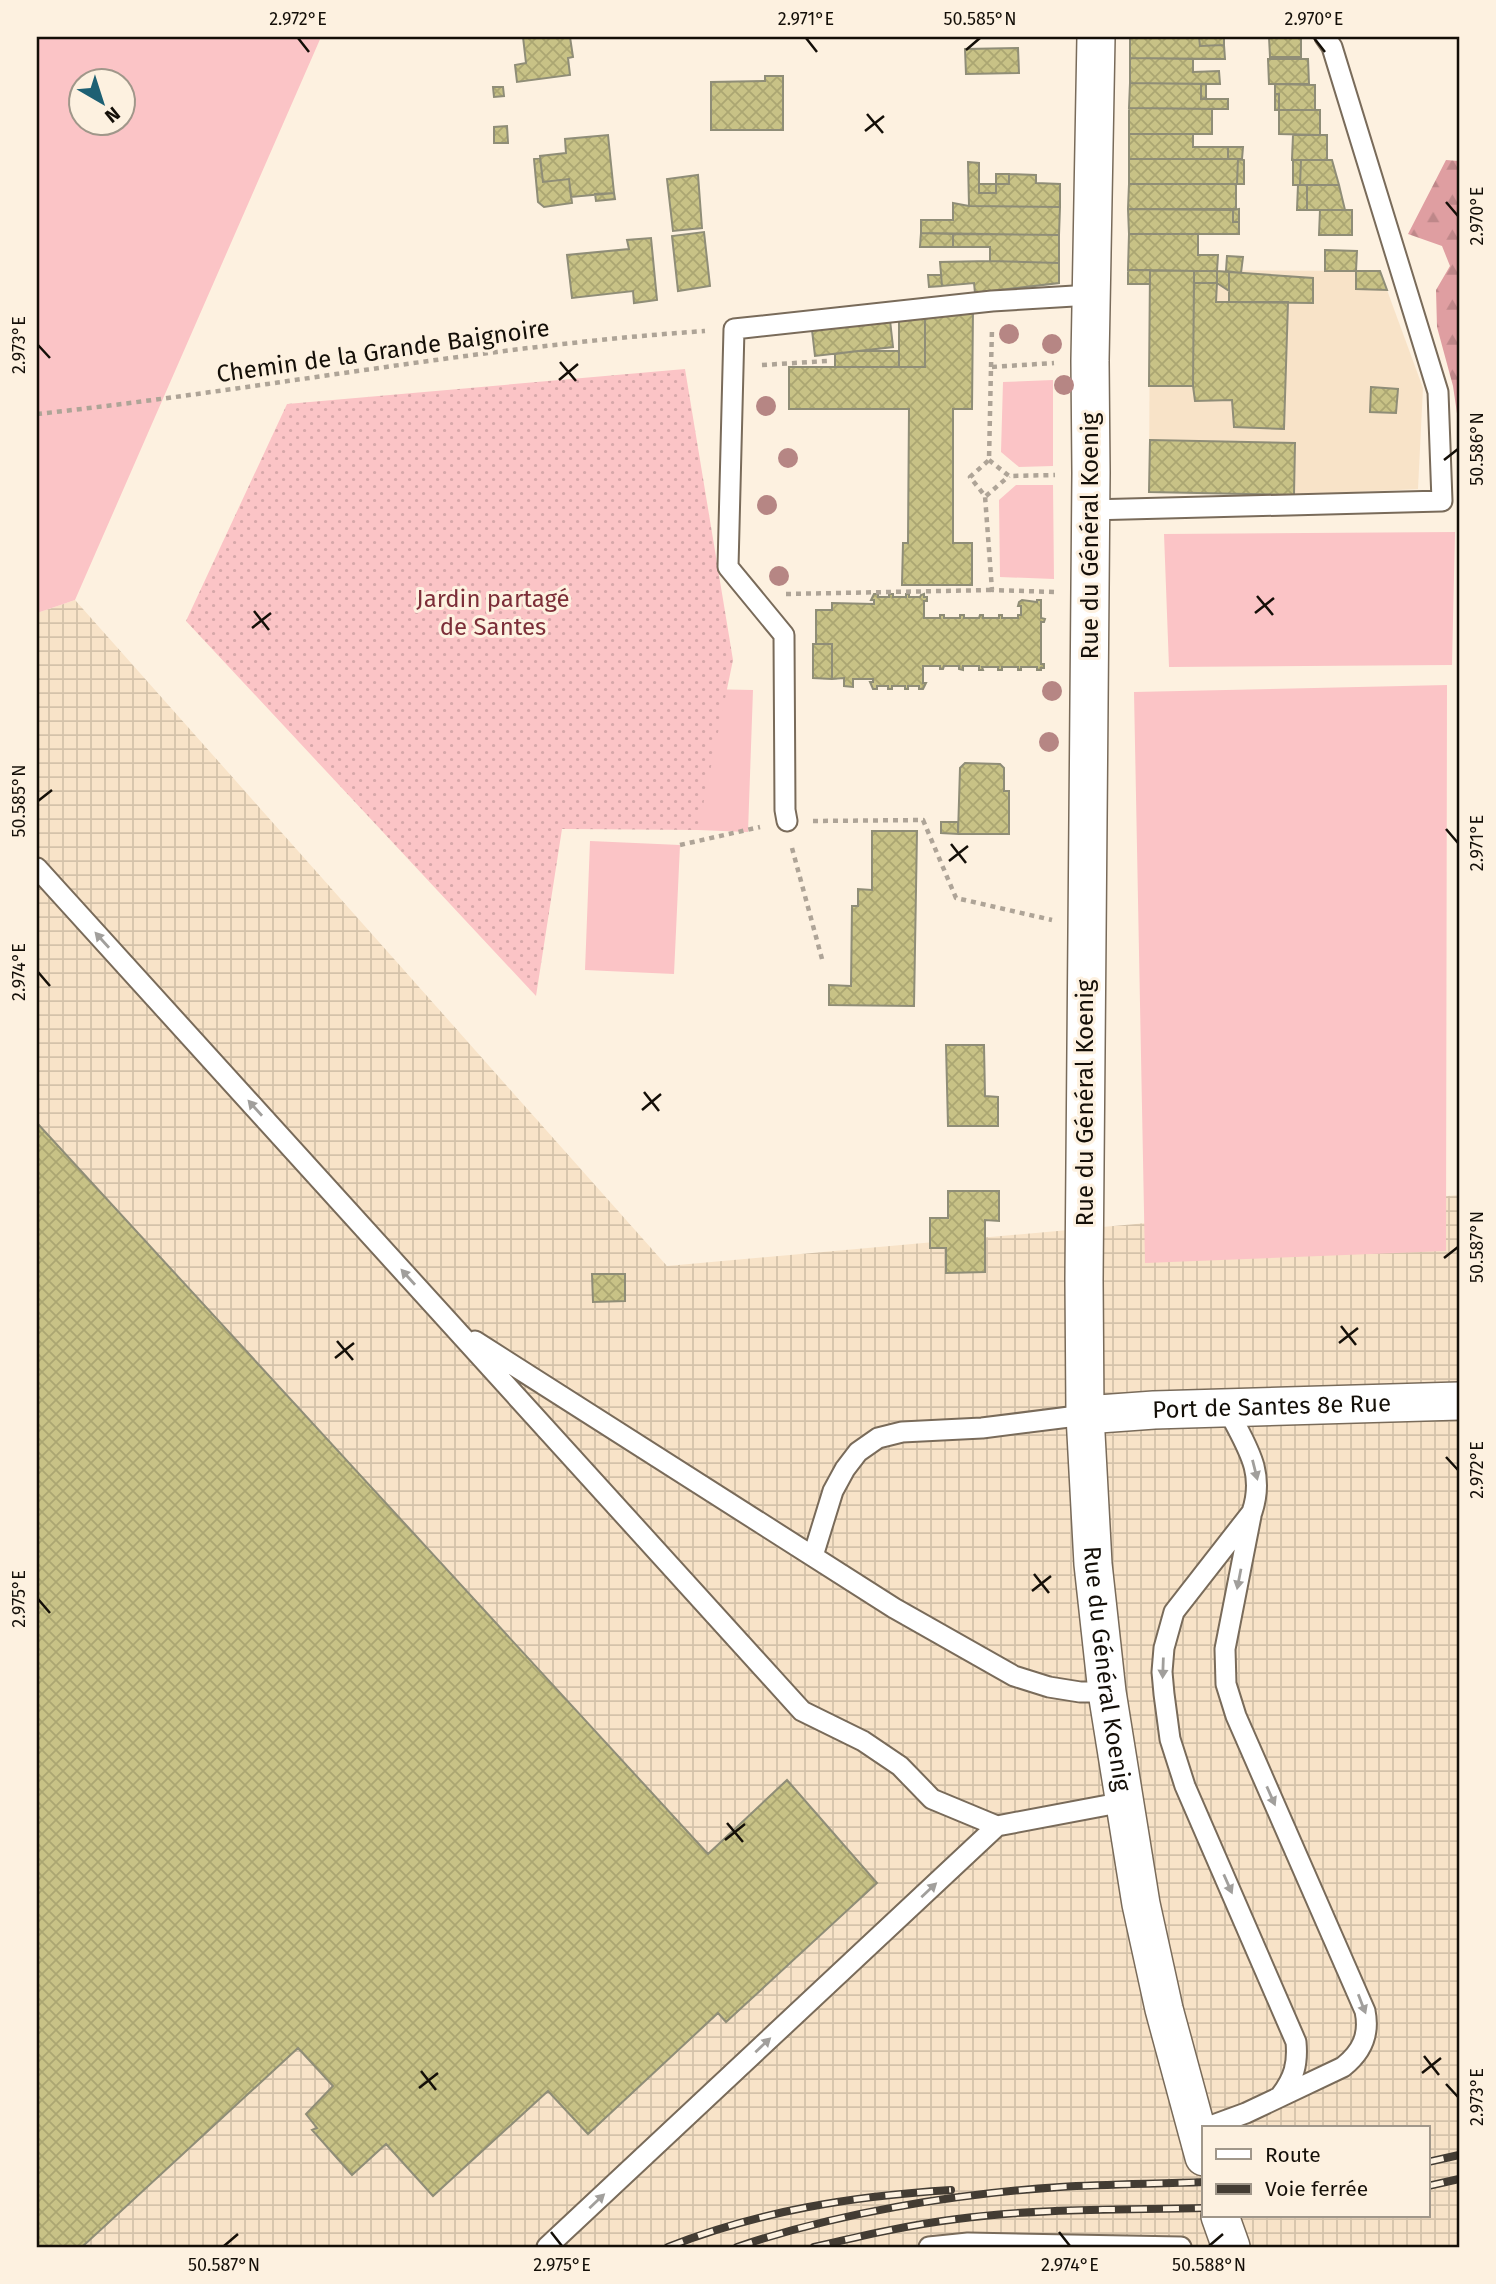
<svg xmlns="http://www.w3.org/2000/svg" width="1496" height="2284" font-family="'Fira Sans',sans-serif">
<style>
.built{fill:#f8e3c8}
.industrial{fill:url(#industrial-grid);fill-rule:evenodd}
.grass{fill:#fbc4c6;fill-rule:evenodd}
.forest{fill:url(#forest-firs)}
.garden{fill:url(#garden-dots)}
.building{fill:url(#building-cross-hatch);stroke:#8f8d77;stroke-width:2}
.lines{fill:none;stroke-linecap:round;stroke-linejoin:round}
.lane-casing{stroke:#796b5a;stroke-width:23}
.street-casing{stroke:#796b5a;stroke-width:40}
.path{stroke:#aea497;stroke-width:4.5;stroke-dasharray:5 5;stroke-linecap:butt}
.lane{stroke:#fff;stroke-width:19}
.street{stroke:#fff;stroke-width:37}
.rail-casing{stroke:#433c33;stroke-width:8}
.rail{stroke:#fdf1e0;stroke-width:5;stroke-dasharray:16;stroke-linecap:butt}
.tree{fill:#b68684}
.oneway{fill:#a19f9c}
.ticks{fill:none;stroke:#140f08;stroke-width:2.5}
.labels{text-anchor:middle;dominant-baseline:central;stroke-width:6;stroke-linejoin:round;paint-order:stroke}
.street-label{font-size:24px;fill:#140f08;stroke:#fdf1e0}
.park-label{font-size:24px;fill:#7c2e38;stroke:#fdf1e0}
.neatline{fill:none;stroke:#140f08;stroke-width:2.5}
.ticks-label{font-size:18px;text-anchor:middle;fill:#140f08}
</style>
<defs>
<pattern id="industrial-grid" width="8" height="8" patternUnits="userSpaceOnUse" patternTransform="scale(1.75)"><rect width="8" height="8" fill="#f8e3c8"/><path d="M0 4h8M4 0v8" fill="none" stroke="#d4c2aa"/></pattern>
<pattern id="forest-firs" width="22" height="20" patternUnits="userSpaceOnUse" patternTransform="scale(1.75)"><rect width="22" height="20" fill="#df9ea1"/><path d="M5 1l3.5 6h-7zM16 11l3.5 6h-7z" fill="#be8789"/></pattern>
<pattern id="garden-dots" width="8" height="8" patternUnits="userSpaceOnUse" patternTransform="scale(1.75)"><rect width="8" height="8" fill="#fbc4c6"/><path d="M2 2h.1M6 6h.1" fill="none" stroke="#d6a7a9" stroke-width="1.8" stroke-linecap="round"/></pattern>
<pattern id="building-cross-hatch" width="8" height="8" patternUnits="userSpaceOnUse" patternTransform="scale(1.75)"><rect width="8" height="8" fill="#c8c286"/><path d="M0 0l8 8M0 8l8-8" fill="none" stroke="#aba672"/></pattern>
</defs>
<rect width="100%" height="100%" fill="#fdf1e0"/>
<path class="built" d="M 1150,270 L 1380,271 L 1423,388 L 1418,489 L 1294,495 L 1149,492 Z"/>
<path class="industrial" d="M 75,600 L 667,1266 L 1459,1195 L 1459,2247 L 37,2247 L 37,613 ZM 1204,2128 L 1428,2128 L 1428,2216 L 1204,2216 Z"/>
<path class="grass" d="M 37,37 L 321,37 L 75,600 L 37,613 ZM 80,80 L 122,80 L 122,122 L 80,122 Z
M 1053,380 L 1053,466 L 1019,467 L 1001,452 L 1003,382 Z
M 1016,485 L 1053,485 L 1054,579 L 1000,577 L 999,500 Z
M 1455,532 L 1452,665 L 1169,667 L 1164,534 Z
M 1447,685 L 1446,1251 L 1145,1263 L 1134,692 Z
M 703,689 L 753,690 L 748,832 L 698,830 Z
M 590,841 L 680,845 L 674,974 L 585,970 Z"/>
<path class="forest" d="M 1446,160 L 1459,161 L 1459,427 L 1453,386 L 1437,327 L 1436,290 L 1450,266 L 1442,246 L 1408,234 Z"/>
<path class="garden" d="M 685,369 L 733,660 L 698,830 L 562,829 L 536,996 L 186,621 L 287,404 Z"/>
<path class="building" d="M 523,37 L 570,37 L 573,57 L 568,58 L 570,75 L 517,82 L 515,65 L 526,63 Z
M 1130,37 L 1199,37 L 1200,46 L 1224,45 L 1225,59 L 1130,58 Z
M 1199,37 L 1224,37 L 1224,45 L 1200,46 Z
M 1269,37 L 1301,37 L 1301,57 L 1270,57 Z
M 1018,48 L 1019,73 L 966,74 L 965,49 Z
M 1130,58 L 1193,59 L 1193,72 L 1219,71 L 1220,84 L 1130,83 Z
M 1268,59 L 1308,59 L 1309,84 L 1269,84 Z
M 765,76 L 783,76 L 783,130 L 711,130 L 711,82 L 765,81 Z
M 1130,83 L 1201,84 L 1201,99 L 1228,99 L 1228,109 L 1129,108 Z
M 1201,84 L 1206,84 L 1206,98 L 1201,99 Z
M 1275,84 L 1315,85 L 1315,110 L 1279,110 L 1279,94 L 1275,94 Z
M 493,87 L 503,87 L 504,96 L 494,97 Z
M 1275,94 L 1279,94 L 1279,110 L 1275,110 Z
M 1129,108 L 1212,109 L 1212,134 L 1129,134 Z
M 1279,110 L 1320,110 L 1320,135 L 1279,134 Z
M 507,126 L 508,143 L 494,143 L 494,127 Z
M 1129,134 L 1193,134 L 1193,147 L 1228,147 L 1228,159 L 1129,159 Z
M 608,135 L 614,193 L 571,197 L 569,179 L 543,182 L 540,156 L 566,153 L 565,139 Z
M 1293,135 L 1327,135 L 1327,160 L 1292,160 Z
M 1228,147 L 1243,147 L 1242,159 L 1228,159 Z
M 540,158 L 543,182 L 569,179 L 572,203 L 544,207 L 538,202 L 534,159 Z
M 1129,159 L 1238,159 L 1237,184 L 1129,184 Z
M 1238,159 L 1244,160 L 1244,184 L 1237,184 Z
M 1293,160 L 1301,160 L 1300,185 L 1293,185 Z
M 1301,160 L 1332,160 L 1339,185 L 1300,185 Z
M 968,162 L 979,163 L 979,193 L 996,193 L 996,184 L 1009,184 L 1009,174 L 1036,175 L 1036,183 L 1060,184 L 1060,207 L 969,206 Z
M 996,174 L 1009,174 L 1009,184 L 996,184 Z
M 698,175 L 702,228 L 673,231 L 667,179 Z
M 979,184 L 996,184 L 996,193 L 979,193 Z
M 1129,184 L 1236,184 L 1236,209 L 1128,209 Z
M 1298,185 L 1307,185 L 1307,210 L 1297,210 Z
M 1307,185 L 1339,185 L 1345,210 L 1307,210 Z
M 614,193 L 615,199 L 596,201 L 595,194 Z
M 953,203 L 969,206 L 1060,207 L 1059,235 L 921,233 L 921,220 L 953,220 Z
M 1128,209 L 1233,210 L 1233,222 L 1239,222 L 1239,234 L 1129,234 Z
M 1239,209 L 1239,222 L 1233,222 L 1233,210 Z
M 1320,210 L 1352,210 L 1352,235 L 1319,235 Z
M 704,232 L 710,286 L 678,291 L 672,236 Z
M 921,233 L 953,234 L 953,247 L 920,247 Z
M 953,234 L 1059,235 L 1059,263 L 990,261 L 990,247 L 953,247 Z
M 1129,234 L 1198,234 L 1198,255 L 1218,255 L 1217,271 L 1128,270 Z
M 651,238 L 657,300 L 634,303 L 633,291 L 572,298 L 567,255 L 629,249 L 627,240 Z
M 1325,250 L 1357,251 L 1356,271 L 1325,271 Z
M 1227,256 L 1243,257 L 1241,273 L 1226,271 Z
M 990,261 L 1059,263 L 1059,283 L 975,293 L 974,283 L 942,286 L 940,262 Z
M 1128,270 L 1150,270 L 1150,284 L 1128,284 Z
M 1150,270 L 1194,271 L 1193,386 L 1149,386 Z
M 1194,271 L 1217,271 L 1217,283 L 1194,283 Z
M 1217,271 L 1229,272 L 1229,291 L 1217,283 Z
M 1356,271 L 1380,271 L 1387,290 L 1356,289 Z
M 1229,272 L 1313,278 L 1313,303 L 1229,302 Z
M 928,275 L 941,275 L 942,286 L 929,287 Z
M 1194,283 L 1217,283 L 1216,302 L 1288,302 L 1284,429 L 1234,427 L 1232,400 L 1195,401 L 1193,386 Z
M 973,309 L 972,409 L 953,409 L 953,543 L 972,543 L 972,585 L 902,585 L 903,543 L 908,543 L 909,409 L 789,409 L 789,367 L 925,367 L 925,315 Z
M 925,315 L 925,367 L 899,367 L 899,318 Z
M 890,320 L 893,347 L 815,356 L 812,330 Z
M 858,351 L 899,351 L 899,367 L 835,367 L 835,354 Z
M 1371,387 L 1398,389 L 1396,413 L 1370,412 Z
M 1150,440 L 1295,443 L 1294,495 L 1149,492 Z
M 874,594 L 878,594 L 878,597 L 889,597 L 889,594 L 893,594 L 893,597 L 906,597 L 906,594 L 909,594 L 909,597 L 920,597 L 921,595 L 924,594 L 924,597 L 927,597 L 927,601 L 924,601 L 924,618 L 940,618 L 940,615 L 944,615 L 944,618 L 960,618 L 960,615 L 964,615 L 964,618 L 979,618 L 980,615 L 983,615 L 983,618 L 999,618 L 999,615 L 1002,615 L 1002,618 L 1018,618 L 1018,615 L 1021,615 L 1021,606 L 1018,606 L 1019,602 L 1022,600 L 1037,602 L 1037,600 L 1041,600 L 1041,618 L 1045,619 L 1044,622 L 1041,622 L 1041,664 L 1044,664 L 1044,668 L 1041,668 L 1041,670 L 1037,670 L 1037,667 L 1021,667 L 1021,670 L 1018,670 L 1018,667 L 1002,667 L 1002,670 L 998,670 L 998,667 L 982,667 L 983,670 L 979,670 L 979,666 L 963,666 L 963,670 L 959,669 L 959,666 L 944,666 L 943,669 L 940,669 L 940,666 L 923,666 L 923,683 L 926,683 L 923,689 L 919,689 L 919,686 L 908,686 L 908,689 L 905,689 L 905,686 L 892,686 L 892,689 L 888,689 L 888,686 L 877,686 L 877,689 L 873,689 L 870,682 L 873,682 L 873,679 L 853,679 L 853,687 L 844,686 L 844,678 L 832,679 L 832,644 L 816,644 L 816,610 L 832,610 L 832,603 L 874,604 L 874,600 L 871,600 Z
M 813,644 L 832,644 L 832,679 L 813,678 Z
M 965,763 L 1000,764 L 1004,768 L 1004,791 L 1009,791 L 1009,834 L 958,834 L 960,768 Z
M 941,822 L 958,822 L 958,834 L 941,833 Z
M 872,831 L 917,831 L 914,1006 L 829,1005 L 829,985 L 851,986 L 852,906 L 858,906 L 858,889 L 872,890 Z
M 946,1045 L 984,1045 L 985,1096 L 998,1097 L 998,1126 L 948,1126 Z
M 37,1123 L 708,1854 L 787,1780 L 877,1883 L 726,2022 L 718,2013 L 588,2134 L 548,2091 L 433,2196 L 386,2144 L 352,2175 L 312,2130 L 317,2128 L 306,2114 L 333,2086 L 298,2048 L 82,2247 L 37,2247 Z
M 948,1191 L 999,1191 L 999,1221 L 985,1220 L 985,1272 L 946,1273 L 946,1248 L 930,1248 L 930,1218 L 948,1218 Z
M 592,1274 L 625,1274 L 625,1301 L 593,1302 Z"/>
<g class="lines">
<g class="lane-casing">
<path id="lane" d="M 1089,510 L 1442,501 L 1438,392 L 1332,47 L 1325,37
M 787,821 L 785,810 L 784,635 L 728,567 L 734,329 L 992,301 L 1091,295
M 37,868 L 802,1711 L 863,1741 L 900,1766 L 932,1799 L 997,1826
M 475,1341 L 894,1608 L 1014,1676 L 1049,1687 L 1080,1692 L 1107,1692
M 1227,1408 C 1245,1445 1266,1470 1252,1512 L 1174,1612 L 1164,1648 L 1162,1672 L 1164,1694 L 1170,1739 L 1185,1786 L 1296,2042 C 1298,2064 1294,2078 1281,2095
M 813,1556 L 833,1491 L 845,1469 L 858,1452 L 878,1438 L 902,1432 L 982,1428 L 1085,1415
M 1205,2128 L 1246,2113 L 1343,2067 C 1362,2052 1370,2035 1365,2011 L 1236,1716 L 1226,1684 L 1225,1649 L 1251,1516
M 547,2247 L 997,1826 L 1124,1802
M 929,2247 L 968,2243 L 1181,2247"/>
</g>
<g class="street-casing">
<g id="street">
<path id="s1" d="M 1096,37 L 1090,361 L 1091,473 L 1084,1280 L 1085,1415 L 1093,1564 L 1107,1692 L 1141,1904 L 1164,2009 L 1204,2157"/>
<path id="s2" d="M 1085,1415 L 1154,1410 L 1459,1401"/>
<path d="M 1220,2216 L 1231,2247"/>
</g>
</g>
<path class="path" d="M 762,365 L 827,361
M 991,367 L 992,329
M 37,414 C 260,390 481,346 705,331
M 989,460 L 1009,476 L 1055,475
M 986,496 L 1009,476
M 1054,592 L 992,590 L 985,496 L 970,477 L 989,460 L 991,367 L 1054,363
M 786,594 L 992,590
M 813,821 L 923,820 L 956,898 L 1052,920
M 680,845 L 760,827
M 792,848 L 822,959"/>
<use href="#lane" class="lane"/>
<use href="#street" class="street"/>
<g class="rail-casing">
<path id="rail" d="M 1428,2162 L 1459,2155
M 1428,2186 L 1459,2179
M 668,2247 C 759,2211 853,2196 951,2190
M 737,2247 C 837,2213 954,2194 1060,2187 C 1108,2184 1156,2184 1204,2182
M 814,2247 C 861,2236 908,2225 957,2219 C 1038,2208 1122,2210 1204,2208"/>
</g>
<use href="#rail" class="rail"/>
</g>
<g class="tree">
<circle cx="1009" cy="334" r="10"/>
<circle cx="1052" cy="344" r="10"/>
<circle cx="1064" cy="385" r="10"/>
<circle cx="766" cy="406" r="10"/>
<circle cx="788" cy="458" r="10"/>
<circle cx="767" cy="505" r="10"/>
<circle cx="779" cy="576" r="10"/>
<circle cx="1052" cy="691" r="10"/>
<circle cx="1049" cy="742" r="10"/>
</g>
<defs><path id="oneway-solid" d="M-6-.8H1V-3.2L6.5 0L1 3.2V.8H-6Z" transform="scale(1.75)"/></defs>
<g class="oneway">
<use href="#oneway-solid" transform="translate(102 940) rotate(-132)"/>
<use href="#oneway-solid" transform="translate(255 1108) rotate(-132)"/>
<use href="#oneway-solid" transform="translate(408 1277) rotate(-132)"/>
<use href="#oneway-solid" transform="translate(1255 1470) rotate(76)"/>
<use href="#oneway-solid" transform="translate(1239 1579) rotate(101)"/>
<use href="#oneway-solid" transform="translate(1163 1668) rotate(92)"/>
<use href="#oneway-solid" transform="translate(1271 1796) rotate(66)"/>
<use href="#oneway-solid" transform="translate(1228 1884) rotate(66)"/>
<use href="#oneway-solid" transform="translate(929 1890) rotate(-43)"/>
<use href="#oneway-solid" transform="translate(1362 2004) rotate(69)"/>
<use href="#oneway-solid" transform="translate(763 2045) rotate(-43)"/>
<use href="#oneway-solid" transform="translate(597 2201) rotate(-43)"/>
</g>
<path class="ticks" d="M 298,38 L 309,52M 806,38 L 817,52M 1314,38 L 1325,52M 966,50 L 980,38M 867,114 L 883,133M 865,131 L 884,116M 1446,202 L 1458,216M 38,345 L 50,358M 560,362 L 576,381M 559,380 L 578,364M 1444,460 L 1458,449M 1257,596 L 1273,615M 254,611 L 269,630M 1255,613 L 1274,598M 252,628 L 271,613M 38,801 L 52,790M 1446,829 L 1458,843M 951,844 L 966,863M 949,861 L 968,846M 38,972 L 50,986M 644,1092 L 659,1111M 642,1110 L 661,1094M 1444,1258 L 1458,1247M 1341,1326 L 1356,1345M 337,1341 L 353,1360M 1339,1343 L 1358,1328M 335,1358 L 354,1343M 1446,1457 L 1458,1470M 1034,1574 L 1049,1593M 1032,1591 L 1051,1576M 38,1599 L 50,1613M 727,1823 L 743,1842M 725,1840 L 745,1824M 1424,2056 L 1439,2075M 421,2071 L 436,2090M 1422,2073 L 1441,2058M 1446,2084 L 1458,2097M 419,2088 L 438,2073M 551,2232 L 562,2246M 1059,2232 L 1070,2246M 224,2246 L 238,2234M 1209,2246 L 1223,2234"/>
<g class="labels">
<g class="street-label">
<text transform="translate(383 351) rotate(-8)">Chemin de la Grande Baignoire</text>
<text transform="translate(1090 536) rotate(-90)">Rue du Général Koenig</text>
<text transform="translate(1085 1103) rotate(-90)">Rue du Général Koenig</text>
<text stroke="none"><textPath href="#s2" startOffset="187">Port de Santes 8e Rue</textPath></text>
<text stroke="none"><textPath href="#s1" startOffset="1633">Rue du Général Koenig</textPath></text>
</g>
<g class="park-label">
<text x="493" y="599">Jardin partagé<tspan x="493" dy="28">de Santes</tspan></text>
</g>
</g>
<rect width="1496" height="2284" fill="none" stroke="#fdf1e0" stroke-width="77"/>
<rect x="1202" y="2126" width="228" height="91" fill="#fdf1e0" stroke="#a0978a" stroke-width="2"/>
<rect x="1216" y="2149" width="35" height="10" fill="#ffffff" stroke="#a0978a" stroke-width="2"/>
<text x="1265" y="2162" font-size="21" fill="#140f08">Route</text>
<rect x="1216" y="2184" width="35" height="10" fill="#433c33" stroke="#a0978a" stroke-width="2"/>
<text x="1265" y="2196" font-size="21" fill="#140f08">Voie ferrée</text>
<g transform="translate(102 102) rotate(141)"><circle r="33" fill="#fdf1e0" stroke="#a0978a" stroke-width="2"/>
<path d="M0-5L12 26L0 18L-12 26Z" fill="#1d6073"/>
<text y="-10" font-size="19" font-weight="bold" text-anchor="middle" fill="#140f08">N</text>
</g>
<rect x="38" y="38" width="1420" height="2208" class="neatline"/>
<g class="ticks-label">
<text x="298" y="25">2.972°E</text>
<text x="806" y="25">2.971°E</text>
<text x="980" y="25">50.585°N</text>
<text x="1314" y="25">2.970°E</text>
<text transform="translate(1477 216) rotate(-90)" y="6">2.970°E</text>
<text transform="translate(19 345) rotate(-90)" y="6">2.973°E</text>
<text transform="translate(1477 449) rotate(-90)" y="6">50.586°N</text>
<text transform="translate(19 801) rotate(-90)" y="6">50.585°N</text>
<text transform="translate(1477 843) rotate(-90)" y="6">2.971°E</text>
<text transform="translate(19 972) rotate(-90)" y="6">2.974°E</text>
<text transform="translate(1477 1247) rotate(-90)" y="6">50.587°N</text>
<text transform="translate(1477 1470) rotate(-90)" y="6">2.972°E</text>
<text transform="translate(19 1599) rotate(-90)" y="6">2.975°E</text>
<text transform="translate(1477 2097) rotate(-90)" y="6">2.973°E</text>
<text x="224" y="2271">50.587°N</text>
<text x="562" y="2271">2.975°E</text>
<text x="1070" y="2271">2.974°E</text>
<text x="1209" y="2271">50.588°N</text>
</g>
</svg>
